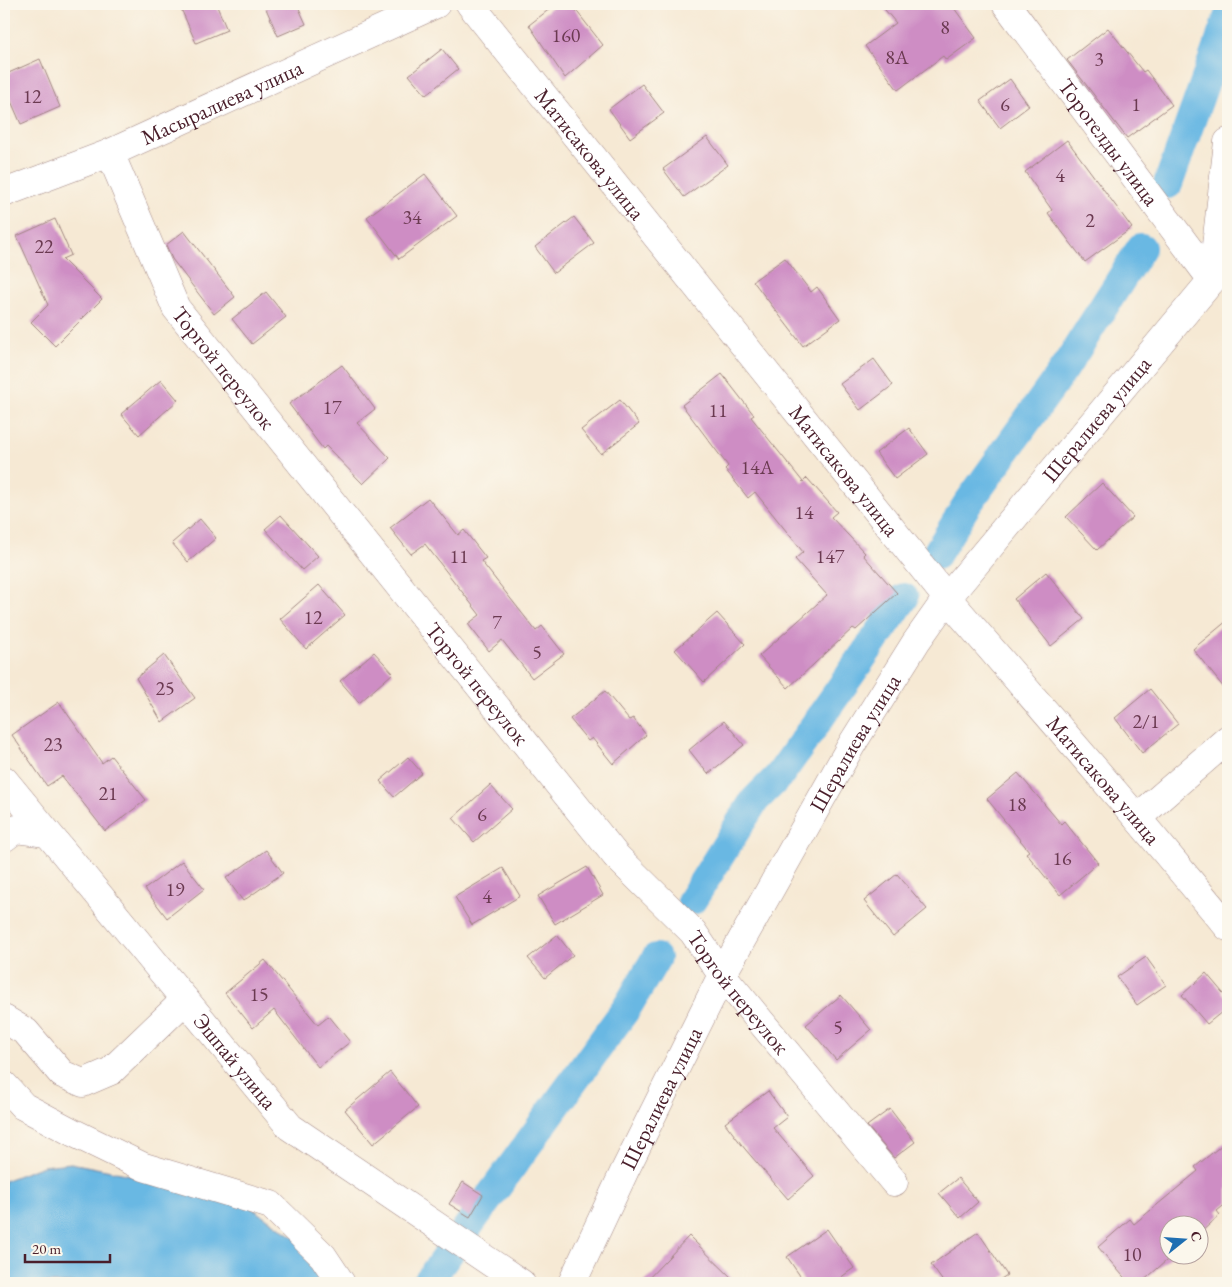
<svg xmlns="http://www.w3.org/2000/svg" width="1232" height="1287" font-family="'EB Garamond',serif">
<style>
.water{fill:#69b8e3;stroke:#5a6c87}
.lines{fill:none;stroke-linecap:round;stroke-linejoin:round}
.canal{stroke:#69b8e3;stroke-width:30}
.building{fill:#ce8dc4}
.minor-casing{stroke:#a08480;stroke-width:29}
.minor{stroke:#fff;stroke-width:28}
.labels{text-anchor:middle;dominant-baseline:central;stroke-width:5;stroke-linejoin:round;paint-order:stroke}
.number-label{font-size:20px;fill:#6b3a51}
.street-label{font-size:22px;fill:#4a1f2b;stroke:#fbf7ec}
</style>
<rect width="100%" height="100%" fill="#fbf7ec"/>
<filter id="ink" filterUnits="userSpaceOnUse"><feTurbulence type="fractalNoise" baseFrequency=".02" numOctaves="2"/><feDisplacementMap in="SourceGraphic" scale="10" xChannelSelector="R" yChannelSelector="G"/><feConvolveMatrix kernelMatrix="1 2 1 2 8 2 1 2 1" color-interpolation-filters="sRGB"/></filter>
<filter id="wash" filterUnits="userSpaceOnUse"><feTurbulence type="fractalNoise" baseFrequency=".0096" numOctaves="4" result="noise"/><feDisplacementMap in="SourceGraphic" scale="20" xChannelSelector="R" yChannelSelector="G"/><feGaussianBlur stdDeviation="1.12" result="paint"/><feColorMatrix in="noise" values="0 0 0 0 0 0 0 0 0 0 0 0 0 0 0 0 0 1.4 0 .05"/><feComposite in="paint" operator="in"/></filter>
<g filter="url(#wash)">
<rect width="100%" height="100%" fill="#f6e9d4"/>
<path class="water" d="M 71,1163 L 196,1188 L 252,1208 L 297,1239 L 327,1283 L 4,1283 L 4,1181 L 43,1166 Z"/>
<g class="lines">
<path class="canal" d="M 1168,184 L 1228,18
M 936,555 L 966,506 L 1064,369 L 1141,248
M 692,900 L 754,801 L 779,776 L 904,598
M 427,1283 L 626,1009 L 656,958"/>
</g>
<g id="blocks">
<path class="building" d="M 179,4 L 216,4 L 227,30 L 196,43 Z
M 264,4 L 297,4 L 306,24 L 278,36 Z
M 556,4 L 571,4 L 603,45 L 565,78 L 529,25 Z
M 880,4 L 951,4 L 976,38 L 946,60 L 943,56 L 898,90 L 865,46 L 896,23 Z
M 1108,28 L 1143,72 L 1146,70 L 1172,105 L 1127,138 L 1067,60 Z
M 442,49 L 458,69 L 426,95 L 409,75 Z
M 40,59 L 60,107 L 21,124 L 4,85 L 4,75 Z
M 1010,79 L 1029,106 L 1000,128 L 980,101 Z
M 642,84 L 664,113 L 630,138 L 609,109 Z
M 707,137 L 728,165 L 684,197 L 663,169 Z
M 1067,140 L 1132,228 L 1085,262 L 1048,213 L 1052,210 L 1025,172 Z
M 425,174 L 457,216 L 399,259 L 367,217 Z
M 574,217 L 594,243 L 554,273 L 535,247 Z
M 55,219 L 71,255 L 62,259 L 102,299 L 55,346 L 31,322 L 48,305 L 17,236 Z
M 184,231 L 235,297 L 214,314 L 172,259 L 166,245 Z
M 785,258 L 811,292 L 817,287 L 840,319 L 803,346 L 753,281 Z
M 266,292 L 286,317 L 252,344 L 232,319 Z
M 874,359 L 893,385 L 860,410 L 840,384 Z
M 342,365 L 375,409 L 357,423 L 390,458 L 363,484 L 326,446 L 323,449 L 289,404 Z
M 722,374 L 754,415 L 751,417 L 803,482 L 807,478 L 837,512 L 831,517 L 865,553 L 863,555 L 897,593 L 856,630 L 853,628 L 788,688 L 759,656 L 827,595 L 795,559 L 803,552 L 755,492 L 748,498 L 725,469 L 728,466 L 682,405 Z
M 161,380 L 178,400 L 139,435 L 121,414 Z
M 620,400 L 639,424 L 601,454 L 581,430 Z
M 909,428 L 928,454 L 895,479 L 876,453 Z
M 1102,483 L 1133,517 L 1097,550 L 1066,517 Z
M 428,498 L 458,535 L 464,530 L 486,558 L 481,561 L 536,631 L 542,626 L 564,654 L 532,678 L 502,640 L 489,651 L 468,624 L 480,615 L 425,544 L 411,554 L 390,528 Z
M 281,515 L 318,556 L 302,570 L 265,529 Z
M 200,519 L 216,538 L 188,562 L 172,543 Z
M 1046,572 L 1084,619 L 1051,646 L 1014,599 Z
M 319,585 L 345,615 L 306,649 L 280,619 Z
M 717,613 L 745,644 L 704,682 L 675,650 Z
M 1228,620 L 1228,693 L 1193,649 Z
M 374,652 L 393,673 L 359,703 L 340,681 Z
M 164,655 L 195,698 L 162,722 L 136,678 Z
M 1150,689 L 1178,724 L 1142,753 L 1115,718 Z
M 605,691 L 629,720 L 633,718 L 646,735 L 613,764 L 592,738 L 588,741 L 570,719 Z
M 59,702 L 102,763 L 111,756 L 146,800 L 105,831 L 62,776 L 47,786 L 12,735 Z
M 724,721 L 744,745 L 708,774 L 689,750 Z
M 408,757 L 422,773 L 394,797 L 380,781 Z
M 1018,773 L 1061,824 L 1064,821 L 1098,863 L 1060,895 L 1026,853 L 1029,851 L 987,799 Z
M 490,785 L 512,809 L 474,842 L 453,818 Z
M 266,850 L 283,873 L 243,901 L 226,878 Z
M 182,861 L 204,889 L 167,918 L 145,889 Z
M 587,867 L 603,895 L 555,924 L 538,896 Z
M 503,868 L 520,896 L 472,925 L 455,897 Z
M 897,874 L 927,909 L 893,937 L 864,901 Z
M 557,935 L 573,955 L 545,978 L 528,958 Z
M 1146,957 L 1166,985 L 1137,1005 L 1117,977 Z
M 265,960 L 318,1025 L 329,1016 L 350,1042 L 318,1067 L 274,1010 L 253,1028 L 225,993 Z
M 1206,973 L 1228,999 L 1228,1007 L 1207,1024 L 1182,995 Z
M 841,995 L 871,1030 L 836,1060 L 806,1025 Z
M 390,1072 L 418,1107 L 373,1144 L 345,1110 Z
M 768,1091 L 787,1117 L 773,1128 L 814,1176 L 788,1199 L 745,1149 L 725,1123 Z
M 890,1109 L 915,1142 L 894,1158 L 867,1126 Z
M 1228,1140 L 1228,1202 L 1217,1211 L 1220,1215 L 1200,1233 L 1200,1224 L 1170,1224 L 1170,1254 L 1174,1254 L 1141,1283 L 1129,1283 L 1098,1247 L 1130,1219 L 1134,1224 L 1198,1171 L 1195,1167 Z
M 958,1178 L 978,1202 L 960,1218 L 939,1193 Z
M 463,1182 L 483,1195 L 470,1217 L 449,1204 Z
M 827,1229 L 854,1268 L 833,1283 L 805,1283 L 787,1257 Z
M 978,1232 L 1007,1275 L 995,1283 L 944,1283 L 931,1265 Z
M 689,1236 L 737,1283 L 644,1283 Z"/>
</g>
</g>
<g filter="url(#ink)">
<use href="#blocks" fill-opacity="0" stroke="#a08480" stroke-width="1"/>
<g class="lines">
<g class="minor-casing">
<g id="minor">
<path id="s1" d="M 470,4 L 947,598 L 1137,818 L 1228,927"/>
<path id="s2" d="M 1006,4 L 1212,280"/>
<path id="s3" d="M 110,153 L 176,308 L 616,856 L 693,932 L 722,975 L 894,1182"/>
<path id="s4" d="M 4,193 L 110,153 L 436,4"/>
<path d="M 1212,280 L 1228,142"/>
<path id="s5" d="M 4,780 L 290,1127 L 521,1283"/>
<path d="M 1137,818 L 1228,739"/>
<path d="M 4,838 L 16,829 L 47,833"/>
<path d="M 4,1019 L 26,1032 L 62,1074 L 83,1083 L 111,1071 L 185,1000"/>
<path d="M 4,1085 L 23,1106 L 72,1132 L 144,1167 L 271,1205 L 323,1256 L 341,1283"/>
<path id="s6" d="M 572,1283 L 625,1170 L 722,975 L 852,744 L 916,642 L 947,598 L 1212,280 L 1228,263"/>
</g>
</g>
<use href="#minor" class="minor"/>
</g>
</g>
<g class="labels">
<g class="number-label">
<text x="945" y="27">8</text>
<text x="566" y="35">160</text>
<text x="897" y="57">8А</text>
<text x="1099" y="59">3</text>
<text x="32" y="96">12</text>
<text x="1005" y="104">6</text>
<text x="1136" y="104">1</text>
<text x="1060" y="175">4</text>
<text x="412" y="217">34</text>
<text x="1090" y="220">2</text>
<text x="44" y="246">22</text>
<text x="332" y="407">17</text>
<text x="718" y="410">11</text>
<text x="757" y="467">14А</text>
<text x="804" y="512">14</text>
<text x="459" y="556">11</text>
<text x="830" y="556">147</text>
<text x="313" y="617">12</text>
<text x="497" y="622">7</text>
<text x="537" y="652">5</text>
<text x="165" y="688">25</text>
<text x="1146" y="721">2/1</text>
<text x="53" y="744">23</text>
<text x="108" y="793">21</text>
<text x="1017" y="804">18</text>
<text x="482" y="814">6</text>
<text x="1062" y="858">16</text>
<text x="175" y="889">19</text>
<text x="487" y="896">4</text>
<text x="259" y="994">15</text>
<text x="838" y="1027">5</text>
<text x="1132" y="1254">10</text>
</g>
<g class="street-label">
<text stroke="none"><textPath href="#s4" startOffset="236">Масыралиева улица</textPath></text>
<text stroke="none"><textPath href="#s2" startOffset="172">Торогелды улица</textPath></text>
<text stroke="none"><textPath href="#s1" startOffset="192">Матисакова улица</textPath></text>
<text stroke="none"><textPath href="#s3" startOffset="245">Торгой переулок</textPath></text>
<text stroke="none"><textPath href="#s6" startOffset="1015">Шералиева улица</textPath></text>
<text stroke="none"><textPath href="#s1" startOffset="598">Матисакова улица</textPath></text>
<text stroke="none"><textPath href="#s3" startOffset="650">Торгой переулок</textPath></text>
<text stroke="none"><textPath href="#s6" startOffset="610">Шералиева улица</textPath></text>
<text stroke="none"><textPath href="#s1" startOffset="1002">Матисакова улица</textPath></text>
<text stroke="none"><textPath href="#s3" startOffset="1055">Торгой переулок</textPath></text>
<text stroke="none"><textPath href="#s5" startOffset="364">Эшпай улица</textPath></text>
<text stroke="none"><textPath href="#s6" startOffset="205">Шералиева улица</textPath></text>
</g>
</g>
<rect width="1232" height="1287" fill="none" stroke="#fbf7ec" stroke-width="20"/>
<g transform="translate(1184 1240) rotate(73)"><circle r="24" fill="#fbf7ec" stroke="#b4a19f"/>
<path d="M0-4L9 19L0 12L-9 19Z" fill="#1f6fb2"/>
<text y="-8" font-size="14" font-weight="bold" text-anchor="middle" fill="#4a1f2b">С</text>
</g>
<path d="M25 1254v8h85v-8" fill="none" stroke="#4a1f2b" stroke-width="2.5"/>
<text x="32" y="1254" font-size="15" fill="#4a1f2b" stroke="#fbf7ec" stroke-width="4" paint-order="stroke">20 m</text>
</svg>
